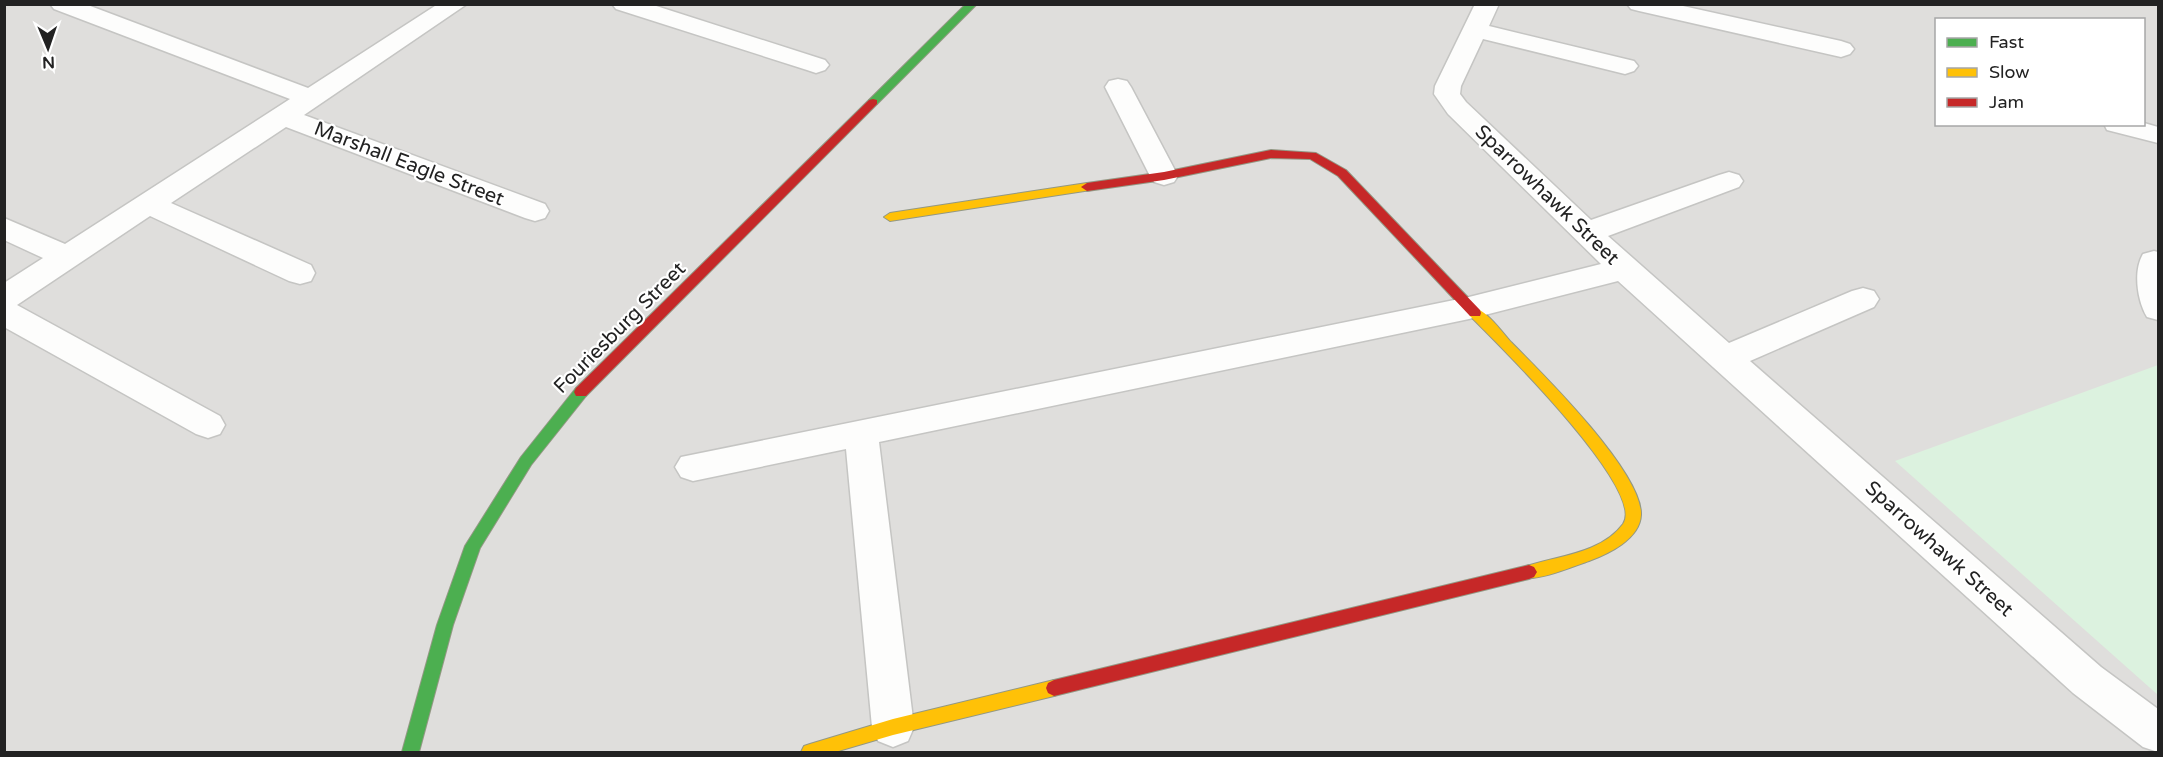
<svg xmlns="http://www.w3.org/2000/svg" width="2163" height="757" font-family="'Varela Round',sans-serif">
<style>
.residential{fill:#dfdedc;fill-rule:evenodd}
.park{fill:#dcf2df}
.lines{fill:none;stroke-linecap:round;stroke-linejoin:round}
.street-casing{stroke:#c5c5c3;stroke-width:3}
.fast-casing{stroke:#939884;stroke-width:2}
.slow-casing{stroke:#939884;stroke-width:2}
.jam-casing{stroke:#939884;stroke-width:2}
.street{fill:#fdfdfc;fill-rule:evenodd}
.fast{fill:#4caf50;fill-rule:evenodd}
.slow{fill:#ffc107;fill-rule:evenodd}
.jam{fill:#c62828;fill-rule:evenodd}
.labels{text-anchor:middle;dominant-baseline:central;stroke-width:4.5;stroke-linejoin:round;paint-order:stroke}
.street-label{font-size:20px;fill:#222;stroke:#fff}
</style>
<rect width="100%" height="100%" fill="#efefeb"/>
<path class="residential" d="M 4,5 L 2158,5 L 2158,752 L 5,752 ZM 1936,20 L 2144,20 L 2144,124 L 1936,124 Z"/>
<path class="park" d="M 2158,365 L 2158,695 L 1895,461 Z"/>
<g class="lines">
<g class="street-casing">
<path id="street" d="M 50,4 L 85,4 L 308,88 L 438,4 L 467,4 L 304,115 L 545,204 L 549,211 L 545,218 L 535,221 L 525,218 L 286,127 L 171,203 L 311,265 L 315,273 L 311,281 L 300,284 L 289,281 L 150,216 L 17,305 L 220,416 L 225,425 L 220,434 L 208,438 L 196,434 L 4,327 L 4,283 L 43,258 L 4,240 L 4,218 L 65,244 L 290,99 L 54,9 Z
M 612,4 L 650,4 L 825,60 L 829,65 L 825,70 L 816,73 L 807,70 L 616,9 Z
M 1475,4 L 1499,4 L 1489,26 L 1634,61 L 1638,66 L 1634,71 L 1625,74 L 1483,39 L 1461,86 L 1460,94 L 1466,102 L 1591,220 L 1719,175 L 1729,172 L 1739,175 L 1743,181 L 1739,187 L 1608,236 L 1729,343 L 1852,291 L 1863,288 L 1874,291 L 1879,299 L 1874,307 L 1750,361 L 2101,667 L 2158,709 L 2158,752 L 2143,747 L 2073,693 L 1618,281 L 1469,319 L 879,442 L 914,727 L 908,741 L 893,747 L 878,741 L 872,727 L 846,449 L 693,481 L 681,477 L 675,467 L 681,457 L 1469,297 L 1601,264 L 1448,114 L 1434,94 L 1435,86 Z
M 1627,4 L 1674,4 L 1841,41 L 1850,44 L 1854,49 L 1850,54 L 1841,57 L 1639,11 L 1631,9 Z
M 1118,79 L 1127,81 L 1131,87 L 1178,176 L 1174,182 L 1164,185 L 1154,182 L 1150,176 L 1105,87 L 1109,81 Z
M 2144,123 L 2158,127 L 2158,143 L 2107,130 L 2104,124 Z
M 2154,251 L 2158,252 L 2158,320 L 2147,317 C 2137,300 2133,271 2143,254 Z"/>
</g>
<g class="fast-casing">
<path id="fast" d="M 966,4 L 977,4 L 877,104 L 869,104 L 869,100 Z
M 581,387 L 586,388 L 588,392 L 586,396 L 531,465 L 480,548 L 453,625 L 419,752 L 402,752 L 437,625 L 465,546 L 521,457 L 576,388 Z"/>
</g>
<g class="slow-casing">
<path id="slow" d="M 1087,183 L 1093,187 L 1091,190 L 890,221 L 884,217 L 890,213 Z
M 1475,308 C 1488,312 1502,332 1511,342 C 1542,373 1643,473 1641,515 C 1640,539 1608,554 1589,561 C 1574,566 1537,582 1524,577 L 1521,572 L 1524,567 C 1555,556 1601,554 1623,524 C 1647,490 1497,343 1470,316 L 1469,313 L 1470,310 Z
M 1054,680 L 1060,683 L 1062,688 L 1060,693 L 1054,696 L 893,735 L 835,752 L 801,752 L 804,746 L 810,744 L 893,719 Z"/>
</g>
<g class="jam-casing">
<path id="jam" d="M 873,99 L 877,100 L 877,104 L 586,396 L 576,396 L 574,392 L 576,388 L 869,100 Z
M 1271,150 L 1316,153 L 1346,170 L 1480,310 L 1481,313 L 1480,316 L 1470,316 L 1338,176 L 1310,159 L 1271,158 L 1164,180 L 1087,191 L 1081,187 L 1087,183 L 1164,172 Z
M 1529,565 L 1534,567 L 1537,572 L 1534,577 L 1529,579 L 1054,696 L 1048,693 L 1046,688 L 1048,683 L 1054,680 Z"/>
</g>
<use href="#street" class="street"/>
<use href="#fast" class="fast"/>
<use href="#slow" class="slow"/>
<use href="#jam" class="jam"/>
</g>
<g class="labels">
<g class="street-label">
<text transform="translate(409 164) rotate(21)">Marshall Eagle Street</text>
<text transform="translate(1547 195) rotate(44)">Sparrowhawk Street</text>
<text transform="translate(620 328) rotate(-45)">Fouriesburg Street</text>
<text transform="translate(1939 549) rotate(42)">Sparrowhawk Street</text>
</g>
</g>
<rect width="2163" height="757" fill="none" stroke="#222222" stroke-width="12"/>
<rect x="1935" y="18" width="210" height="108" fill="#ffffff" stroke="#a7a7a7" stroke-width="1.5"/>
<rect x="1947" y="38" width="30" height="9" fill="#4caf50" stroke="#a7a7a7" stroke-width="1.5"/>
<text x="1989" y="48" font-size="18" fill="#222222">Fast</text>
<rect x="1947" y="68" width="30" height="9" fill="#ffc107" stroke="#a7a7a7" stroke-width="1.5"/>
<text x="1989" y="78" font-size="18" fill="#222222">Slow</text>
<rect x="1947" y="98" width="30" height="9" fill="#c62828" stroke="#a7a7a7" stroke-width="1.5"/>
<text x="1989" y="108" font-size="18" fill="#222222">Jam</text>
<g transform="translate(48 48) rotate(178)" stroke="#ffffff" stroke-width="4.5" paint-order="stroke">
<path d="M0-4.5L10 22L0 15L-10 22Z" fill="#222222"/>
<text y="-9" font-size="16" font-weight="bold" text-anchor="middle" fill="#222222">N</text>
</g>
</svg>
